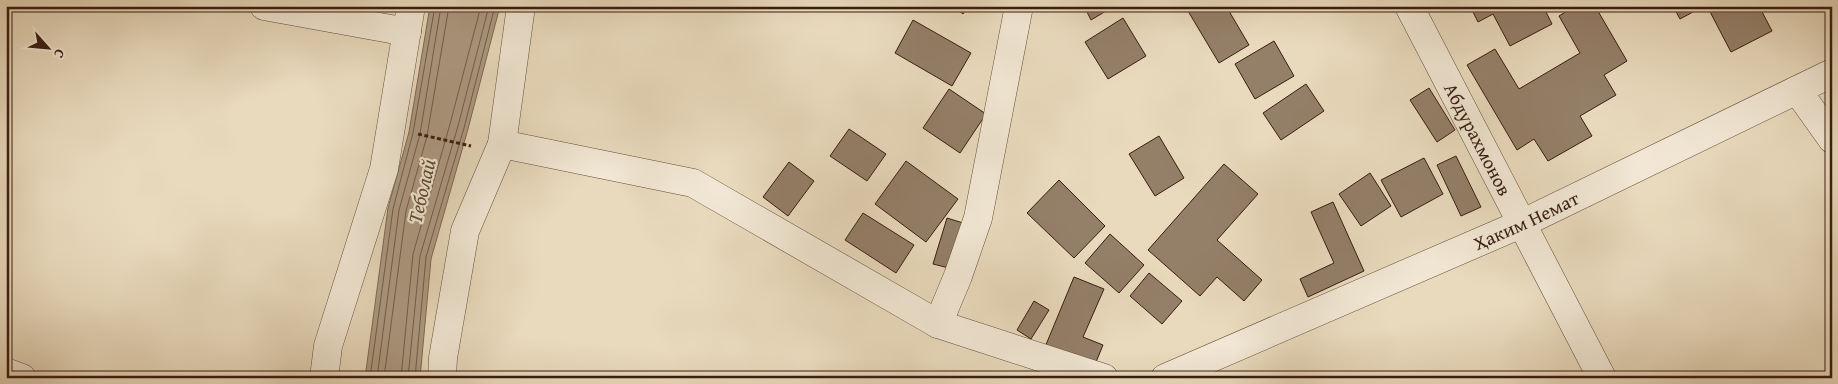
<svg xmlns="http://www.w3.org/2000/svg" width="1838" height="384" font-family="'Gentium Book Plus',serif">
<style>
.water{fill:#ad9a82;stroke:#7e6854}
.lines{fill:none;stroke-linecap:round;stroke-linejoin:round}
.shore{stroke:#725c48;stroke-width:1}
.building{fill:#947f69;stroke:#381d0f}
.minor-casing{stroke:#644c3a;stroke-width:29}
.path{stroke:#381d0f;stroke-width:3;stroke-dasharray:4 2.5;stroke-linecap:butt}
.minor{stroke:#f1e7d4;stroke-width:28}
.labels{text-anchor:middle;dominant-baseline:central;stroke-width:4.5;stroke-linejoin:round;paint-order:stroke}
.street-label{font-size:19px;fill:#381d0f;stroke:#f1e7d4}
.water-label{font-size:20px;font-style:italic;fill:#614937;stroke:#f1e7d4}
</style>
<rect width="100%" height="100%" fill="#e9dabd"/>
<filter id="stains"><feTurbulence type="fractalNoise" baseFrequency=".004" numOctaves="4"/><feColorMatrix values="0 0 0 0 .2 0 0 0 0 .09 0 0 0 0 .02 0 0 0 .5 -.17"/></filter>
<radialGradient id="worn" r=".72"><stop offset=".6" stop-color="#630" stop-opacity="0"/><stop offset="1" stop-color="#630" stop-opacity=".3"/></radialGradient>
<path class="water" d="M 430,6 L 500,6 L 468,129 L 431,259 L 420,378 L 365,378 L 388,208 L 409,132 Z"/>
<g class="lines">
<path class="shore" d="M 370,378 L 393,209 L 413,133 L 435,6
M 377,378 L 399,210 L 420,134 L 441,6
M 384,378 L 406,211 L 427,136 L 449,6
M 401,378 L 413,254 L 450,124 L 481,6
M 408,378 L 420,256 L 458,126 L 489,6
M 415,378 L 426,257 L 464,128 L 495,6"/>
</g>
<path class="building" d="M 953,6 L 968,6 L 963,14 Z
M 1084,6 L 1103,6 L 1106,11 L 1091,20 Z
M 1185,6 L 1226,6 L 1249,45 L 1219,63 Z
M 1470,6 L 1543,6 L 1552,24 L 1510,46 L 1493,14 L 1478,22 Z
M 1575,6 L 1595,6 L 1627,61 L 1604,75 L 1616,95 L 1580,116 L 1592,136 L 1548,161 L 1534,139 L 1517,150 L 1467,65 L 1495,49 L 1519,89 L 1580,53 L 1559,16 Z
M 1673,6 L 1704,6 L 1680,19 Z
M 1707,6 L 1759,6 L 1772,31 L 1731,52 Z
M 1123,18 L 1146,56 L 1108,79 L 1085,42 Z
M 913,20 L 971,53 L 952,86 L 895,53 Z
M 1274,41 L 1294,76 L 1255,99 L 1235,64 Z
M 1306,84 L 1324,111 L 1281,140 L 1263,113 Z
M 1429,88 L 1455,130 L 1437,142 L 1410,100 Z
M 949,89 L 986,114 L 960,153 L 923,128 Z
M 849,129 L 886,154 L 867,181 L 830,156 Z
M 1159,136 L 1184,178 L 1155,196 L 1129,154 Z
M 1456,156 L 1481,207 L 1461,216 L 1437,165 Z
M 1424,158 L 1443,194 L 1401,217 L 1381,180 Z
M 906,161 L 958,199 L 926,242 L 875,204 Z
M 789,162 L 814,181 L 788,216 L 763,197 Z
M 1224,164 L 1258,194 L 1217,240 L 1262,280 L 1244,301 L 1217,277 L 1200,296 L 1148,250 Z
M 1370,173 L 1391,206 L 1361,226 L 1339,194 Z
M 1059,180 L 1105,226 L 1074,258 L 1027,213 Z
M 1333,202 L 1364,271 L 1308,297 L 1300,279 L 1334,263 L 1311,212 Z
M 863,213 L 914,245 L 896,273 L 845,240 Z
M 947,218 L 963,223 L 949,268 L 933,264 Z
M 1110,234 L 1144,265 L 1119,293 L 1085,263 Z
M 1149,273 L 1182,301 L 1162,324 L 1130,296 Z
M 1074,277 L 1104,289 L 1083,337 L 1103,345 L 1094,367 L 1045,347 Z
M 1034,301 L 1049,310 L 1031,339 L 1017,330 Z"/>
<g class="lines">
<g class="minor-casing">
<g id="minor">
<path d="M 264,6 L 407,32"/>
<path d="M 521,6 L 502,144 L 693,183 L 938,324 L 1104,378"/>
<path id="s1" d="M 1409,6 L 1602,378"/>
<path d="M 1797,90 L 1832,139"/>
<path d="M 938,324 L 958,276 L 978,218 L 1019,6"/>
<path d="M 6,372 L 22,378"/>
<path d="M 324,378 L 328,346 L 384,169 L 411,6"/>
<path d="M 442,378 L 443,358 L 465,231 L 502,144"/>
<path id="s2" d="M 1165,378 L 1523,223 L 1832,73"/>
</g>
</g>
<path class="path" d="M 418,134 L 471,146"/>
<use href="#minor" class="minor"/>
</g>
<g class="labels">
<g class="street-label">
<text stroke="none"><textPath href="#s1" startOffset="150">Абдурахмонов</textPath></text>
<text stroke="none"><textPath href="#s2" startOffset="394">Ҳаким Немат</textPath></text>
</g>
<g class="water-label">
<text transform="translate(421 191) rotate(-77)">Теболай</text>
</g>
</g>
<rect width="1838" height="384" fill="none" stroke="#e9dabd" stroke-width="25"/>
<rect x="8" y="8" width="1823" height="369" fill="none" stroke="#381d0f" stroke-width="2.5"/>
<rect x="12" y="12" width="1813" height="359" fill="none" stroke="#381d0f"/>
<g transform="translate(48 48) rotate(117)" stroke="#f1e7d4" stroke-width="4" paint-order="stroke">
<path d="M0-4L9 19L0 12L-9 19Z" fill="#381d0f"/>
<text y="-8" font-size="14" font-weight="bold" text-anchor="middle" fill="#381d0f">С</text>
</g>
<rect width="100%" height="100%" filter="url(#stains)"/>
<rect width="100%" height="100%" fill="url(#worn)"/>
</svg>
